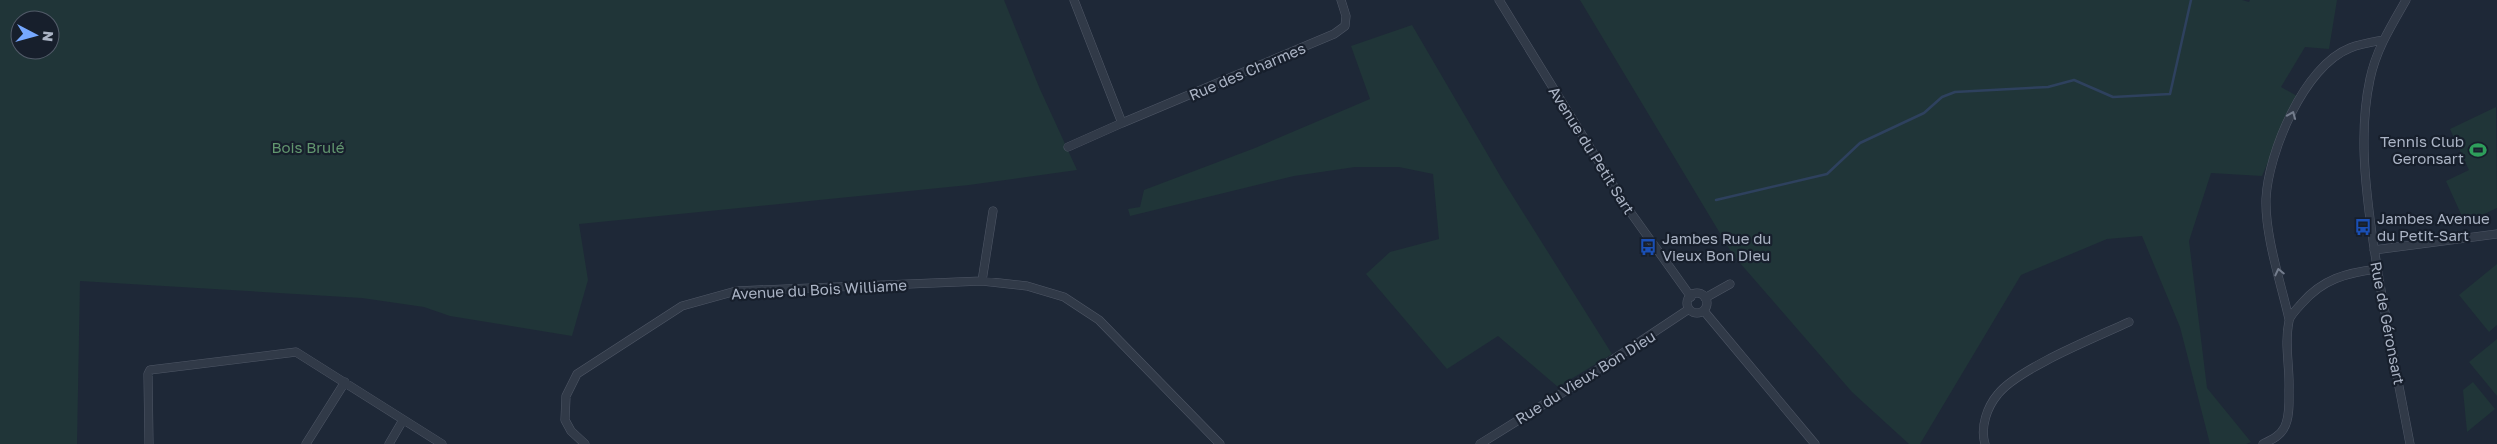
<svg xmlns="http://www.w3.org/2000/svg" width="2497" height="444" font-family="'Golos Text',sans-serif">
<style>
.green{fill:#203538;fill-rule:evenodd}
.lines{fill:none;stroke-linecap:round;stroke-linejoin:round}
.stream{stroke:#2e415e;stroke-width:2.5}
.minor-casing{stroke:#4f5766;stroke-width:9}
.minor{stroke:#313a48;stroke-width:8}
.oneway{stroke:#747d8d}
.labels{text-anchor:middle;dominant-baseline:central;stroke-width:4.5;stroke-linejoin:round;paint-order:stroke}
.street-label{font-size:15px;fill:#abb4c5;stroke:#171f2c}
.poi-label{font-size:15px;fill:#abb4c5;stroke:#171f2c;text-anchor:start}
.park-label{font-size:15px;fill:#62966f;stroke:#171f2c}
</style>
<rect width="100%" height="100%" fill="#1e2837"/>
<path class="green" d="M 0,0 L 1004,0 L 1039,87 L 1077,170 L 969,185 L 579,224 L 588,280 L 572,336 L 450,316 L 424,307 L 362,298 L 80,281 L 77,444 L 0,444 ZM 20,20 L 50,20 L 50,50 L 20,50 Z
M 1580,0 L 2242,0 L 2249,2 L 2250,0 L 2337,0 L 2329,49 L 2305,47 L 2281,87 L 2297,96 L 2262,176 L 2211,173 L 2189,241 L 2207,388 L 2251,442 L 2246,444 L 2210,444 L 2180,327 L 2142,236 L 2107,239 L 2021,275 L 1920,444 L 1909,444 L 1852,392 L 1733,255 Z
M 1412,25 L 1502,179 L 1612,354 L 1558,387 L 1498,336 L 1447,369 L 1366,274 L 1390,252 L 1439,239 L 1433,174 L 1399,167 L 1355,167 L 1294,176 L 1130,216 L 1128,209 L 1140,207 L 1144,190 L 1255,148 L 1370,99 L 1351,46 Z
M 2496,107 L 2497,208 L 2465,223 L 2446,181 L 2469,170 L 2450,129 Z
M 2497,264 L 2497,325 L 2489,332 L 2459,295 Z
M 2497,339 L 2497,396 L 2469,362 Z
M 2473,382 L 2495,409 L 2467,432 L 2463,390 Z"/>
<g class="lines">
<path class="stream" d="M 1716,200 L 1827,174 L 1860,143 L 1924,113 L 1942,97 L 1955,92 L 2048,87 L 2074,80 L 2113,97 L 2170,94 L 2191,0"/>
<g class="minor-casing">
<path id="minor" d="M 1074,0 L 1122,123 L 1334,34 L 1345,26 L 1346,16 L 1341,0
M 1499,0 L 1626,206 L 1691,297
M 2406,0 C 2391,26 2376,50 2370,79 C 2359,130 2365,183 2372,234 C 2382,305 2397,374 2410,444
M 1068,147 L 1122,123
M 2374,250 L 2497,234
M 982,281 L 993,211
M1687 303a10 10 0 1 1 20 0a10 10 0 1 1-20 0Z
M 1705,298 L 1730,284
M 1704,311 L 1815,444
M 2289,319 C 2281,283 2265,237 2266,199 C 2268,153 2304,66 2350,48 C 2360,44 2372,42 2383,40
M 149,444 L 148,374 L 150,370 L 296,352 L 442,444
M 306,444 L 345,382
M 389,444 L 403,420
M 585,444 L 571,431 L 565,420 L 566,396 L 577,374 L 682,306 L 736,291 L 982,281 L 1027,286 L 1064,297 L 1099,320 L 1220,444
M 1480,444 L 1570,388 L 1689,309
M 1985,444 C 1980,427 1987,407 1998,394 C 2019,368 2097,337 2129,322
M 2263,444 C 2271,440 2280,436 2284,428 C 2290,418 2289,401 2289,390 C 2290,367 2284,344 2289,321 C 2290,315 2298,308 2302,303 C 2323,279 2346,273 2377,269"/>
</g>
<use href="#minor" class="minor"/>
</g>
<defs><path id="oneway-chevron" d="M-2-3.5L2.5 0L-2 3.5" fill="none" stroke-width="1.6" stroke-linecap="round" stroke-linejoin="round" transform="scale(1.25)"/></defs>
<g class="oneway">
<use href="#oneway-chevron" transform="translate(2292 115) rotate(-68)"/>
<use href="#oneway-chevron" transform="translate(2279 272) rotate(-103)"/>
</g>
<defs>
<g id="stadium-bare" transform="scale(1.35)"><path d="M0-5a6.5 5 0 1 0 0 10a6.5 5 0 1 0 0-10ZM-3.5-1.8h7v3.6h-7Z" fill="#2e9e5b" stroke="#171f2c" stroke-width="2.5" paint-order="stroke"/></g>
<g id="bus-bare" transform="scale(1.35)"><path d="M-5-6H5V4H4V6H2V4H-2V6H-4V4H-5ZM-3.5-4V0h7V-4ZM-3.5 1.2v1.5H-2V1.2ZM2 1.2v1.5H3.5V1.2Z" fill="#1a4fb4" stroke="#171f2c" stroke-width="2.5" paint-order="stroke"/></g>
</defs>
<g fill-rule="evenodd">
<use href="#stadium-bare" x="2478" y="150"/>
<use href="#bus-bare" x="2363" y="227"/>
<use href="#bus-bare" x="1648" y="247"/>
</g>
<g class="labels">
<g class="street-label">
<text transform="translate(1247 71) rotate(-23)">Rue des Charmes</text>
<text transform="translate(1592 150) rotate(58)">Avenue du Petit Sart</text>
<text transform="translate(819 289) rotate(-3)">Avenue du Bois Williame</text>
<text transform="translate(2388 323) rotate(79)">Rue de Géronsart</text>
<text transform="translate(1585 377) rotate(-32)">Rue du Vieux Bon Dieu</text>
</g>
<g class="poi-label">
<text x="2464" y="141" text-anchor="end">Tennis Club<tspan x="2464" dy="17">Geronsart</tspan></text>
<text x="2377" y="218">Jambes Avenue<tspan x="2377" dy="17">du Petit-Sart</tspan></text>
<text x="1662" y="238">Jambes Rue du<tspan x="1662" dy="17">Vieux Bon Dieu</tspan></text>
</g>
<g class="park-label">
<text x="308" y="147">Bois Brulé</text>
</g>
</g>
<g transform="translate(35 35) rotate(96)"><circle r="24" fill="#171f2c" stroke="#525b69"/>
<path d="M0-4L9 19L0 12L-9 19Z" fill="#76a8ff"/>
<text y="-8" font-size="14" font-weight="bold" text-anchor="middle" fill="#abb4c5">N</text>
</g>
</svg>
